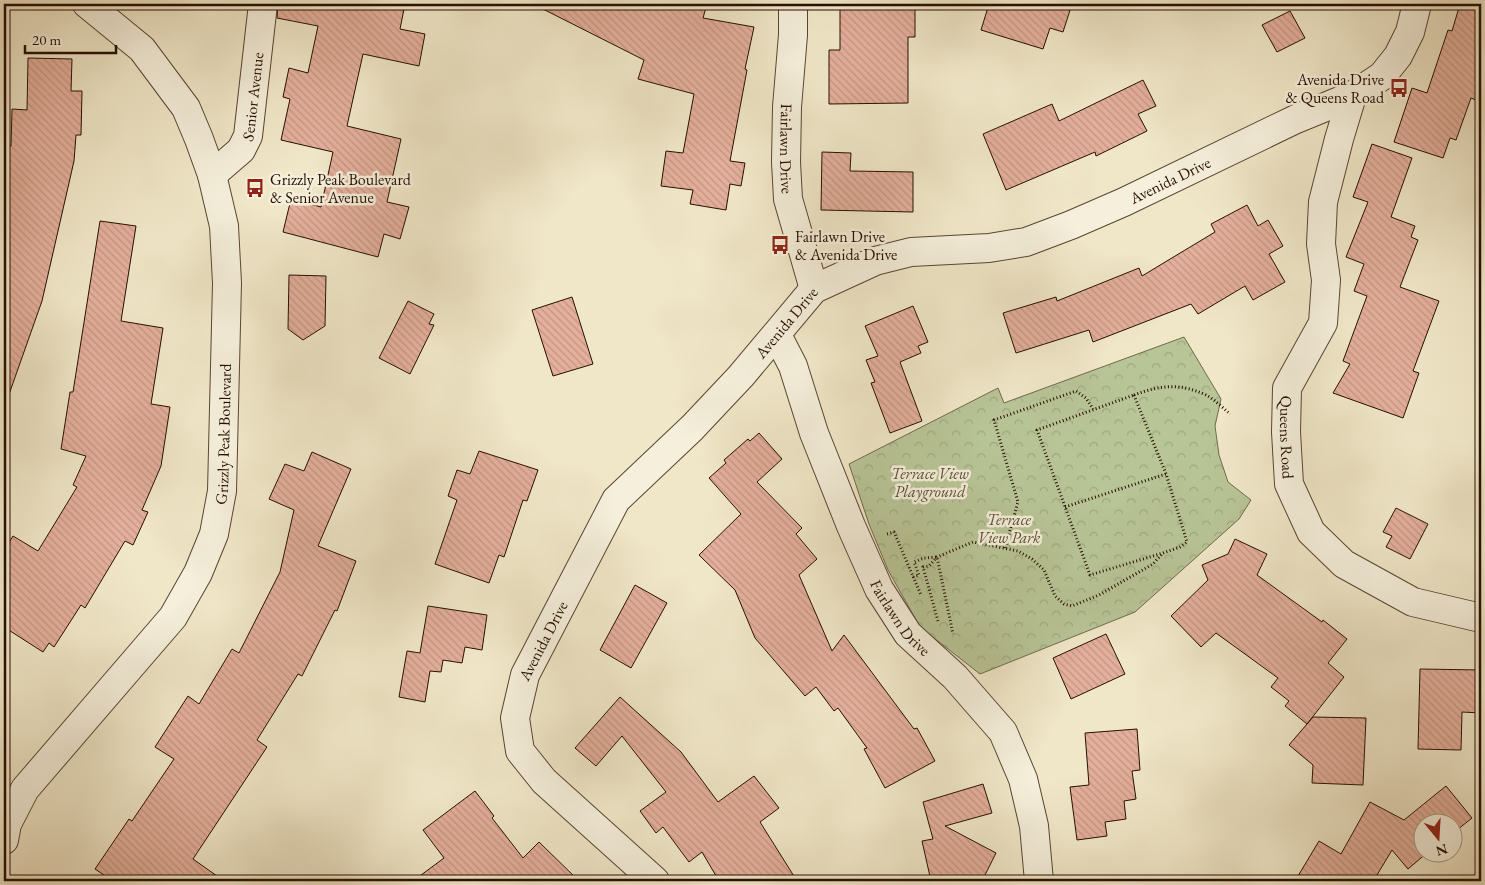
<svg xmlns="http://www.w3.org/2000/svg" width="1485" height="885" font-family="'EB Garamond',serif">
<style>
.park{fill:url(#park-crowns);stroke:#6f6a4c}
.building{fill:url(#building-back-hatch);stroke:#260f00}
.lines{fill:none;stroke-linecap:round;stroke-linejoin:round}
.minor-casing{stroke:#584532;stroke-width:30}
.tertiary-casing{stroke:#584532;stroke-width:30}
.path{stroke:#260f00;stroke-width:3;stroke-dasharray:1 2.5;stroke-linecap:butt}
.minor{stroke:#f5efdb;stroke-width:28}
.tertiary{stroke:#f5efdb;stroke-width:28}
.labels{text-anchor:middle;dominant-baseline:central;stroke-width:5;stroke-linejoin:round;paint-order:stroke}
.poi-label{font-size:16px;fill:#260f00;stroke:#f5efdb;text-anchor:start}
.street-label{font-size:16px;fill:#260f00;stroke:#f5efdb}
.park-label{font-size:16px;font-style:italic;fill:#594f35;stroke:#f5efdb}
</style>
<defs>
<pattern id="park-crowns" width="20" height="18" patternUnits="userSpaceOnUse" patternTransform="scale(1.25)"><rect width="20" height="18" fill="#b8c597"/><path d="M2 6a3 3 0 1 1 6 0M12 15a3 3 0 1 1 6 0" fill="none" stroke="#9ea880"/></pattern>
<pattern id="building-back-hatch" width="6" height="6" patternUnits="userSpaceOnUse" patternTransform="scale(1.25)"><rect width="6" height="6" fill="#e4af9b"/><path d="M-1 5l2 2M0 0l6 6M5-1l2 2" fill="none" stroke="#c39584"/></pattern>
</defs>
<rect width="100%" height="100%" fill="#f0e7c8"/>
<filter id="stains"><feTurbulence type="fractalNoise" baseFrequency=".004" numOctaves="4"/><feColorMatrix values="0 0 0 0 .2 0 0 0 0 .09 0 0 0 0 .02 0 0 0 .5 -.17"/></filter>
<radialGradient id="worn" r=".72"><stop offset=".6" stop-color="#630" stop-opacity="0"/><stop offset="1" stop-color="#630" stop-opacity=".3"/></radialGradient>
<path class="park" d="M 1184,337 L 1221,399 L 1215,426 L 1219,455 L 1228,482 L 1251,500 L 1239,519 L 1135,612 L 980,674 L 920,627 L 888,570 L 869,524 L 849,464 L 998,388 L 1004,403 Z"/>
<path class="building" d="M 278,4 L 377,4 L 404,9 L 400,29 L 425,34 L 419,66 L 363,54 L 347,126 L 401,139 L 387,202 L 409,207 L 400,239 L 384,234 L 378,257 L 283,232 L 291,199 L 321,207 L 333,152 L 281,140 L 290,99 L 283,97 L 289,68 L 308,73 L 318,26 L 277,18 Z
M 533,4 L 707,4 L 703,18 L 754,27 L 745,69 L 747,70 L 730,161 L 745,163 L 741,186 L 730,184 L 726,210 L 690,204 L 693,190 L 661,186 L 666,151 L 683,153 L 694,94 L 638,79 L 644,60 Z
M 840,4 L 915,4 L 915,37 L 908,37 L 908,103 L 829,104 L 829,50 L 840,50 Z
M 989,4 L 1072,4 L 1063,32 L 1050,28 L 1043,49 L 981,30 Z
M 1460,4 L 1481,9 L 1481,102 L 1471,98 L 1456,140 L 1450,138 L 1443,158 L 1394,142 L 1412,88 L 1427,93 L 1448,30 L 1452,31 Z
M 1290,11 L 1305,38 L 1277,52 L 1262,25 Z
M 28,58 L 72,59 L 71,91 L 82,91 L 81,135 L 76,135 L 74,161 L 42,301 L 7,400 L 4,399 L 4,146 L 11,146 L 12,109 L 27,110 Z
M 1143,80 L 1156,106 L 1138,114 L 1147,131 L 1096,156 L 1095,152 L 1006,190 L 983,134 L 1052,104 L 1059,121 Z
M 1372,144 L 1412,158 L 1391,217 L 1415,226 L 1411,237 L 1418,240 L 1400,287 L 1439,301 L 1413,371 L 1419,373 L 1403,418 L 1333,393 L 1350,364 L 1343,361 L 1367,296 L 1354,291 L 1364,264 L 1346,257 L 1368,202 L 1353,197 Z
M 822,152 L 851,153 L 850,171 L 913,172 L 913,212 L 821,210 Z
M 1247,205 L 1258,226 L 1268,220 L 1283,246 L 1269,254 L 1285,282 L 1253,300 L 1245,286 L 1198,314 L 1191,304 L 1093,342 L 1089,330 L 1016,353 L 1003,313 L 1056,297 L 1057,301 L 1139,268 L 1142,276 L 1215,232 L 1211,224 Z
M 100,221 L 136,226 L 121,321 L 163,328 L 151,404 L 170,407 L 161,466 L 142,510 L 148,512 L 133,545 L 125,541 L 85,608 L 81,605 L 54,647 L 49,643 L 43,652 L 4,627 L 4,551 L 13,536 L 38,551 L 77,487 L 73,485 L 86,456 L 61,449 L 70,392 L 73,392 Z
M 289,275 L 326,276 L 325,326 L 303,340 L 288,329 Z
M 572,297 L 593,364 L 553,376 L 532,310 Z
M 408,301 L 434,314 L 429,324 L 434,325 L 410,374 L 379,358 Z
M 913,306 L 928,342 L 918,346 L 921,353 L 900,362 L 922,421 L 890,433 L 871,383 L 875,382 L 866,360 L 878,356 L 865,326 Z
M 759,433 L 782,459 L 757,482 L 802,528 L 796,534 L 817,559 L 799,575 L 832,651 L 844,635 L 914,729 L 917,728 L 935,761 L 885,788 L 864,749 L 867,748 L 838,708 L 834,711 L 816,687 L 805,696 L 755,638 L 735,590 L 699,555 L 741,514 L 709,478 L 726,463 L 724,460 L 748,439 L 750,441 Z
M 479,451 L 538,470 L 527,501 L 523,500 L 504,557 L 499,555 L 489,583 L 435,564 L 457,500 L 448,496 L 457,470 L 470,474 Z
M 312,452 L 351,469 L 318,546 L 356,561 L 337,611 L 335,610 L 302,676 L 298,674 L 257,740 L 267,747 L 193,859 L 224,881 L 113,881 L 95,869 L 129,819 L 132,821 L 174,759 L 155,747 L 188,696 L 199,704 L 232,649 L 239,653 L 280,572 L 294,510 L 269,499 L 285,464 L 304,471 Z
M 1396,508 L 1428,524 L 1410,559 L 1386,547 L 1392,536 L 1383,532 Z
M 1235,539 L 1267,554 L 1257,575 L 1322,622 L 1323,620 L 1347,639 L 1328,663 L 1344,677 L 1307,724 L 1285,706 L 1289,701 L 1271,687 L 1278,678 L 1216,633 L 1201,647 L 1171,616 L 1208,580 L 1202,565 L 1228,554 Z
M 635,585 L 667,603 L 631,668 L 600,650 Z
M 428,606 L 487,615 L 482,650 L 465,647 L 462,663 L 443,660 L 441,672 L 430,671 L 425,702 L 399,697 L 407,651 L 420,653 Z
M 1106,634 L 1125,674 L 1071,699 L 1053,658 Z
M 1420,669 L 1481,670 L 1481,713 L 1462,712 L 1461,750 L 1418,749 Z
M 620,697 L 681,752 L 718,802 L 754,776 L 779,808 L 760,822 L 797,881 L 719,881 L 702,852 L 689,862 L 663,827 L 656,833 L 640,811 L 666,792 L 622,736 L 596,766 L 575,748 Z
M 1313,717 L 1366,718 L 1363,785 L 1312,783 L 1313,765 L 1289,745 Z
M 1137,729 L 1140,770 L 1132,771 L 1136,799 L 1124,801 L 1126,819 L 1105,822 L 1107,836 L 1077,840 L 1070,787 L 1089,785 L 1085,733 Z
M 983,784 L 992,813 L 945,826 L 996,853 L 982,881 L 931,881 L 922,841 L 933,839 L 923,802 Z
M 1446,786 L 1472,818 L 1452,834 L 1452,822 L 1422,822 L 1422,852 L 1428,852 L 1408,869 L 1392,850 L 1377,875 L 1387,881 L 1295,881 L 1319,841 L 1341,854 L 1370,802 L 1404,820 Z
M 475,791 L 494,816 L 492,818 L 523,858 L 539,842 L 579,881 L 413,881 L 444,858 L 423,830 Z"/>
<g class="lines">
<g class="minor-casing">
<g id="minor">
<path id="s1" d="M 793,4 L 793,35 L 787,107 L 786,162 L 788,199 L 814,289"/>
<path id="s2" d="M 1352,96 L 1339,139 L 1323,202 L 1321,244 L 1326,280 L 1323,323 L 1287,388 L 1286,432 L 1289,484 L 1311,532 L 1344,564 L 1413,602 L 1481,618"/>
<path id="s3" d="M 212,175 L 241,150 L 248,136 L 263,4"/>
<path id="s4" d="M 777,335 L 793,366 L 814,433 L 851,526 L 879,589 L 908,634 L 955,677 L 1003,732 L 1023,779 L 1034,826 L 1039,881"/>
<path id="s5" d="M 655,881 L 544,781 L 520,751 L 515,718 L 525,675 L 616,500 L 692,428 L 741,376 L 814,289 L 875,261 L 911,252 L 989,248 L 1026,242 L 1071,225 L 1124,202 L 1296,119 L 1352,96 L 1382,76 L 1398,56 L 1410,32 L 1417,4"/>
</g>
</g>
<g class="tertiary-casing">
<g id="tertiary">
<path id="s6" d="M 4,840 L 7,824 L 25,789 L 173,617 L 198,573 L 214,534 L 222,491 L 227,283 L 224,226 L 212,175 L 199,139 L 186,108 L 142,49 L 87,4"/>
</g>
</g>
<path class="path" d="M 1134,395 L 1166,474 L 1187,542 L 1180,547 L 1163,553 L 1090,575 L 1037,430 Z
M 1134,395 C 1160,385 1180,383 1206,395 C 1214,399 1223,408 1230,414
M 1065,507 L 1166,474
M 887,534 L 894,532 L 921,595
M 1005,548 L 1018,502 L 994,420 L 1076,391 L 1086,398 L 1093,409
M 913,577 L 919,575 L 914,562 L 924,558 L 937,557 L 953,634
M 938,621 L 923,567 L 929,566 L 937,557 L 973,542 L 1018,551 L 1032,559 L 1044,570 L 1055,596 L 1064,604 L 1072,606 L 1099,595 L 1153,564 L 1163,553"/>
<use href="#minor" class="minor"/>
<use href="#tertiary" class="tertiary"/>
</g>
<defs>
<g id="bus-bare" transform="scale(1.5)"><path d="M-5-6H5V4H4V6H2V4H-2V6H-4V4H-5ZM-3.5-4V0h7V-4ZM-3.5 1.2v1.5H-2V1.2ZM2 1.2v1.5H3.5V1.2Z" fill="#8f2418" stroke="#f5efdb" stroke-width="2.5" paint-order="stroke"/></g>
</defs>
<g fill-rule="evenodd">
<use href="#bus-bare" x="1399" y="88"/>
<use href="#bus-bare" x="255" y="188"/>
<use href="#bus-bare" x="780" y="245"/>
</g>
<g class="labels">
<g class="poi-label">
<text x="1384" y="79" text-anchor="end">Avenida Drive<tspan x="1384" dy="18">&amp; Queens Road</tspan></text>
<text x="270" y="179">Grizzly Peak Boulevard<tspan x="270" dy="18">&amp; Senior Avenue</tspan></text>
<text x="795" y="236">Fairlawn Drive<tspan x="795" dy="18">&amp; Avenida Drive</tspan></text>
</g>
<g class="street-label">
<text stroke="none"><textPath href="#s3" startOffset="94">Senior Avenue</textPath></text>
<text stroke="none"><textPath href="#s1" startOffset="145">Fairlawn Drive</textPath></text>
<text stroke="none"><textPath href="#s5" startOffset="1129">Avenida Drive</textPath></text>
<text stroke="none"><textPath href="#s5" startOffset="709">Avenida Drive</textPath></text>
<text stroke="none"><textPath href="#s6" startOffset="476">Grizzly Peak Boulevard</textPath></text>
<text stroke="none"><textPath href="#s2" startOffset="355">Queens Road</textPath></text>
<text stroke="none"><textPath href="#s4" startOffset="310">Fairlawn Drive</textPath></text>
<text stroke="none"><textPath href="#s5" startOffset="304">Avenida Drive</textPath></text>
</g>
<g class="park-label">
<text x="930" y="473">Terrace View<tspan x="930" dy="18">Playground</tspan></text>
<text x="1009" y="519">Terrace<tspan x="1009" dy="18">View Park</tspan></text>
</g>
</g>
<rect width="1485" height="885" fill="none" stroke="#f0e7c8" stroke-width="20"/>
<rect x="5" y="5" width="1475" height="875" fill="none" stroke="#260f00" stroke-width="2.5"/>
<rect x="10" y="10" width="1465" height="865" fill="none" stroke="#260f00"/>
<g transform="translate(1438 838) rotate(162)"><circle r="24" fill="#f5efdb" stroke="#a29583"/>
<path d="M0-4L9 19L0 12L-9 19Z" fill="#8f2418"/>
<text y="-8" font-size="14" font-weight="bold" text-anchor="middle" fill="#260f00">N</text>
</g>
<path d="M25 45v8h91v-8" fill="none" stroke="#260f00" stroke-width="2.5"/>
<text x="32" y="45" font-size="15" fill="#260f00" stroke="#f5efdb" stroke-width="4" paint-order="stroke">20 m</text>
<rect width="100%" height="100%" filter="url(#stains)"/>
<rect width="100%" height="100%" fill="url(#worn)"/>
</svg>
